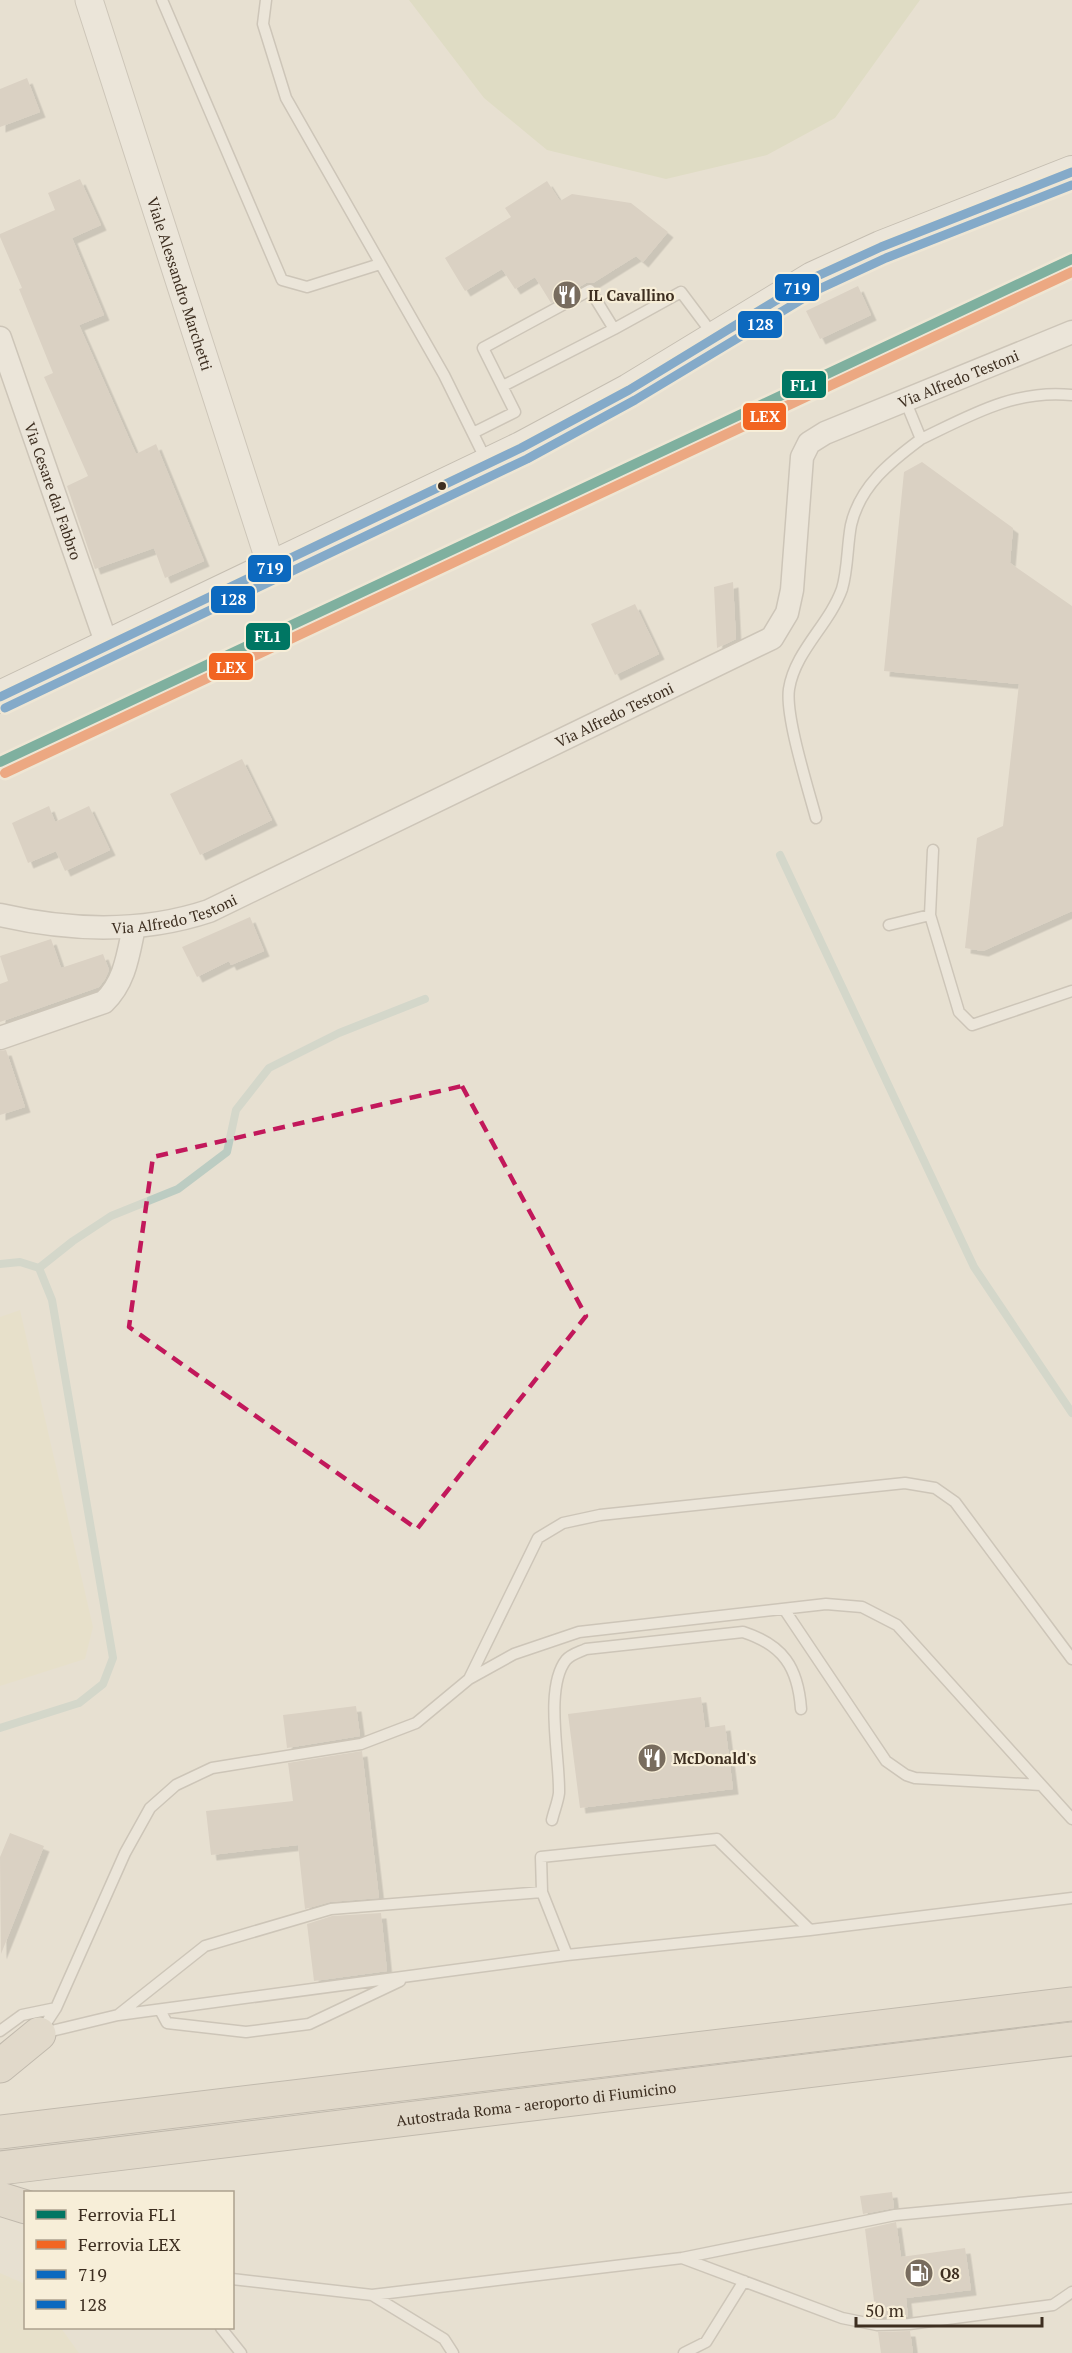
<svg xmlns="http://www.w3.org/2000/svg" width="1072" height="2353" font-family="'PT Serif',serif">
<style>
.farmland{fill:#e6dfc2}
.green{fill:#d6d7b3}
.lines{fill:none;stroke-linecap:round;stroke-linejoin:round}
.stream{stroke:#bcccc2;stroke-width:8}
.building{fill:#cbbfb2;filter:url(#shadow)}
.service-casing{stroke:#ada599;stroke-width:13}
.minor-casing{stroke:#ada599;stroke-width:25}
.tertiary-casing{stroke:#ada599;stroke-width:29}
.secondary-casing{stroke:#9c958a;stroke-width:34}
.motorway-casing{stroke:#928b80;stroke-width:35}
.service{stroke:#efebe3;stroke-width:10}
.minor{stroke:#efebe3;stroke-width:22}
.tertiary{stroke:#efebe3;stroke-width:27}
.secondary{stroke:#efebe3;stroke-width:32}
.motorway{stroke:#dad1c2;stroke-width:33}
.bus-1-casing{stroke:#f7eed8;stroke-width:14}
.bus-2-casing{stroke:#f7eed8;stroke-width:14}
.bus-1{stroke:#0c69bf;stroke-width:9}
.bus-2{stroke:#0c69bf;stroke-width:9}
.rail-1-casing{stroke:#f7eed8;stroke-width:15}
.rail-2-casing{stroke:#f7eed8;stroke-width:15}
.rail-1{stroke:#007663;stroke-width:10}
.rail-2{stroke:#f26522;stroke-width:10}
.marked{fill:none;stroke:#c2185b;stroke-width:4.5;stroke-dasharray:12 8;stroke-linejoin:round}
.bus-dot{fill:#3d2e20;stroke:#f7eed8;stroke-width:2}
.labels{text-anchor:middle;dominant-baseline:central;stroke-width:4.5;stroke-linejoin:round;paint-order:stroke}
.street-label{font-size:15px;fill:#3d2e20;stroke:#f7eed8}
.poi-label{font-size:15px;font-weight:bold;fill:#3d2e20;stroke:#f7eed8;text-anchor:start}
.line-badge{stroke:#f7eed8;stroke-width:2}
.badge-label{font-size:16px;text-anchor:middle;font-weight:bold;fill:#fff}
</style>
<defs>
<filter id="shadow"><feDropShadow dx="5.5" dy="5.5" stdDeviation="0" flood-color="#0004"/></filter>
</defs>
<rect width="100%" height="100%" fill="#e7e0d1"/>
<path class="farmland" d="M 20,1310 L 93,1627 L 85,1659 L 0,1686 L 0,1317 Z
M 0,2273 L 25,2284 L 26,2328 L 61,2328 L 79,2353 L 0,2353 Z"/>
<path class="green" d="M 409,0 L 920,0 L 835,118 L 767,155 L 666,179 L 547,150 L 484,98 Z"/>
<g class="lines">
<path class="stream" d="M 780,855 L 974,1267 L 1072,1413
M 0,1264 L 20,1262 L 39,1268 L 52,1300 L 113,1658 L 103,1684 L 79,1703 L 0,1728
M 39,1268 L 73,1241 L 111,1216 L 178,1189 L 227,1152 L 236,1110 L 269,1068 L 339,1033 L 425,999"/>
</g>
<path class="building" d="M 27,78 L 40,112 L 0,127 L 0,89 Z
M 80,179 L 101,225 L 72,238 L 104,315 L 79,325 L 136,454 L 156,444 L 204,561 L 165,578 L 154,548 L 95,569 L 67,486 L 88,476 L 44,377 L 53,373 L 19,289 L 22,288 L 0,237 L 0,234 L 55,210 L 48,193 Z
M 547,181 L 560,201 L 572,194 L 631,203 L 668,232 L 643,262 L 636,256 L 593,283 L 586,283 L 551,303 L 535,277 L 515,289 L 502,269 L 465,291 L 445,258 L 511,217 L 505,208 Z
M 858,286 L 871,315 L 820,339 L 806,311 Z
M 922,462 L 1013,528 L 1010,563 L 1072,606 L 1072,911 L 983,951 L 965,948 L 977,838 L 1003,826 L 1019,684 L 884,671 L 904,472 Z
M 733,582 L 736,639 L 717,648 L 714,587 Z
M 635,604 L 659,654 L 615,675 L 591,624 Z
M 242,759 L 272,820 L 200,855 L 170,794 Z
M 49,806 L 55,822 L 89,806 L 110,850 L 65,871 L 56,851 L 28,863 L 12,823 Z
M 250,917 L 264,951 L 231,965 L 229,961 L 197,977 L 182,947 Z
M 51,939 L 61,968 L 103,954 L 109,970 L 105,979 L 99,987 L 0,1022 L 0,984 L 8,981 L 0,956 Z
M 6,1050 L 25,1107 L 0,1115 L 0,1051 Z
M 701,1697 L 705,1728 L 725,1725 L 733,1789 L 580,1808 L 568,1714 Z
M 356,1706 L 360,1736 L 287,1748 L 283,1715 Z
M 362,1751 L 379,1898 L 330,1902 L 305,1909 L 298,1845 L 211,1855 L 206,1811 L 293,1801 L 288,1763 Z
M 10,1833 L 44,1846 L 1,1954 L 0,1857 Z
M 381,1913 L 387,1971 L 314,1981 L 307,1924 L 332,1916 Z
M 892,2192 L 894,2208 L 863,2214 L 860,2196 Z
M 896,2222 L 901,2257 L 965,2248 L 971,2290 L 906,2298 L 908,2317 L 876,2317 L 865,2229 Z
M 910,2331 L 913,2353 L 881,2353 L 878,2332 Z"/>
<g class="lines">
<g class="service-casing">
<path id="service" d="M 162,0 L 282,280 L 307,287 L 380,264
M 266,0 L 263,24 L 286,98 L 444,375 L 487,462
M 614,329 L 681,292 L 714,336
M 473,433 L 515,412 L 483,348 L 590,290 L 614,329 L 503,386
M 921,439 C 971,415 1015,389 1072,395
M 816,818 C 808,788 785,716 789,689 C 795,651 829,625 842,589 C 848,569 847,546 851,525 C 860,486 890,462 921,439 L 905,400
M 933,850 L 930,915 L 959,1012 L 972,1025 L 1072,991
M 889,925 L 930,915
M 784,1609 L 886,1761 L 906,1775 L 915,1778 L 1041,1785
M 469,1679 L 538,1538 L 563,1523 L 600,1515 L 905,1483 L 935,1488 L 955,1502 L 1072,1659
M 552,1820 C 554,1811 558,1802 559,1793 C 560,1758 544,1688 566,1660 C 571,1654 580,1652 586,1649 L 743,1632 C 783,1645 798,1667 801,1709
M 810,1930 L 717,1839 L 541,1857 L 542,1892 L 567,1955 L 810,1930 L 1072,1898
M 160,2010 L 167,2023 L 246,2032 L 309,2024 L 400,1981
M 118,2015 L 567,1955
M 0,2031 L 22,2015 L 56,2008
M 41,2031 L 56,2008 L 125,1853 L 150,1808 L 176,1785 L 212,1768 L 361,1744 L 416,1723 L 469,1679 L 514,1654 L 579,1632 L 826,1604 L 862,1607 L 897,1625 L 1072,1819
M 43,2033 L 118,2015 L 205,1946 L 331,1909 L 542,1892
M 682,2258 L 842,2318 L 877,2325 L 909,2324 L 1053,2305 L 1072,2292
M 232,2279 L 372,2295 L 682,2258 L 895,2215 L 1072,2198
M 372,2295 L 444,2339 L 453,2353
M 221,2328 L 241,2353
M 684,2353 L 706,2342 L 744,2281"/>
</g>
<g class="minor-casing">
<g id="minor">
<path id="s1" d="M 0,338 L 107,645"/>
<path id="s2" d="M 0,915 C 70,931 140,934 209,911 L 772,638 L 787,613 L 792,590 L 802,457 L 809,443 L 825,433 L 1072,332"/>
<path d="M 0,1038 L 104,1002 C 125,982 128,955 134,927"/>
</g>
</g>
<g class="tertiary-casing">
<g id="tertiary">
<path id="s3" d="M 89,0 L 272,569"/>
</g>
</g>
<g class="secondary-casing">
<path id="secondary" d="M 0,697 L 521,448 L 629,390 L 813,278 L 881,247 L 1072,172"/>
</g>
<g class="motorway-casing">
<g id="motorway">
<path d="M 0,2066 L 39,2034"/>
<path d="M 0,2132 L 1072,2004"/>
<path id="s4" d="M 0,2168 L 1072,2039"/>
<path d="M 0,2199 L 26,2207"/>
</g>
</g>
<use href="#service" class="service"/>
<use href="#minor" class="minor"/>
<use href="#tertiary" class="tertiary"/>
<use href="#secondary" class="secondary"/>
<use href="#motorway" class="motorway"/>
<g class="bus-1-casing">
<path id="bus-1" d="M 0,697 L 521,448 L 629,390 L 813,278 L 881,247 L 1072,172"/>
</g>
<g class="bus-2-casing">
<path id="bus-2" d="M 5,708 L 527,459 L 635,400 L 819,289 L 886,258 L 1072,185"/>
</g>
<use href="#bus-1" class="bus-1"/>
<use href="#bus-2" class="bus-2"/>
<g class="rail-1-casing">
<path id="rail-1" d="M 0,762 L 1072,259"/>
</g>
<g class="rail-2-casing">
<path id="rail-2" d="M 5,773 L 1072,272"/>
</g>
<use href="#rail-1" class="rail-1"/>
<use href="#rail-2" class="rail-2"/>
</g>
<path d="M0 0H1072V2353H0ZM 462,1086 L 586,1316 L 417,1529 L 129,1327 L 153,1157 Z" fill="#e7e0d1" fill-opacity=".55" fill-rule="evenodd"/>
<path class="marked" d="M 462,1086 L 586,1316 L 417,1529 L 129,1327 L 153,1157 Z"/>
<defs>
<g id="restaurant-disc" transform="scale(1.5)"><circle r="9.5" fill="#786c5e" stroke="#f7eed8"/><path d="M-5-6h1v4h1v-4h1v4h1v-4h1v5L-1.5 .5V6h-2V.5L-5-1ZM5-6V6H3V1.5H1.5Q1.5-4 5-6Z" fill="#fff"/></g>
<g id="fuel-disc" transform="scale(1.5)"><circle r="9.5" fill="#786c5e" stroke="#f7eed8"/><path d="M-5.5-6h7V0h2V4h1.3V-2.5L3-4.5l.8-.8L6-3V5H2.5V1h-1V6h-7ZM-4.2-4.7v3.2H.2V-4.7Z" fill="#fff"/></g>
</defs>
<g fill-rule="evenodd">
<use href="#restaurant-disc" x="567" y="295"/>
<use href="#restaurant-disc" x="652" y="1758"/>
<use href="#fuel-disc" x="919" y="2273"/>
</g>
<circle class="bus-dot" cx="442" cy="486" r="5"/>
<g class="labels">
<g class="street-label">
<text stroke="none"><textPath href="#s3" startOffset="298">Viale Alessandro Marchetti</textPath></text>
<text stroke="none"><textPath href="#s2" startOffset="1202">Via Alfredo Testoni</textPath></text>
<text stroke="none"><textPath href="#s1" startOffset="162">Via Cesare dal Fabbro</textPath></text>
<text stroke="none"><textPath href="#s2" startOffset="662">Via Alfredo Testoni</textPath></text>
<text stroke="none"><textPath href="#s2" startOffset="177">Via Alfredo Testoni</textPath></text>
<text stroke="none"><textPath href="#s4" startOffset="540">Autostrada Roma - aeroporto di Fiumicino</textPath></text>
</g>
<g class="poi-label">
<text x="588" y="295">IL Cavallino</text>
<text x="673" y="1758">McDonald's</text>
<text x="940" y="2273">Q8</text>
</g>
</g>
<g class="line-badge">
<rect x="774" y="273" width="46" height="29" rx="6" fill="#0c69bf"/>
<rect x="737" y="310" width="46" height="29" rx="6" fill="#0c69bf"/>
<rect x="781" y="370" width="46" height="29" rx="6" fill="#007663"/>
<rect x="742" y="402" width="45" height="29" rx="6" fill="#f26522"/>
<rect x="247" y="554" width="45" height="29" rx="6" fill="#0c69bf"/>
<rect x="210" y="585" width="46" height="29" rx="6" fill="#0c69bf"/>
<rect x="245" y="622" width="46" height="29" rx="6" fill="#007663"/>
<rect x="208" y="652" width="46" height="29" rx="6" fill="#f26522"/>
</g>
<g class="badge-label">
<text x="797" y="294">719</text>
<text x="760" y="330">128</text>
<text x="804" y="391">FL1</text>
<text x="765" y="422">LEX</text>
<text x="270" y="574">719</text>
<text x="233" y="605">128</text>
<text x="268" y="642">FL1</text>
<text x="231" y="673">LEX</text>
</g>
<rect x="24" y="2191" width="210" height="138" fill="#f7eed8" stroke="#ada18e" stroke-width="1.5"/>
<rect x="36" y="2210" width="30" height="9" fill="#007663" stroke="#ada18e" stroke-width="1.5"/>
<text x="78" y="2221" font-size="18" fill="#3d2e20">Ferrovia FL1</text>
<rect x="36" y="2240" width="30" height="9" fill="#f26522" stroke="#ada18e" stroke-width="1.5"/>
<text x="78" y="2251" font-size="18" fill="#3d2e20">Ferrovia LEX</text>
<rect x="36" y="2270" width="30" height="9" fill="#0c69bf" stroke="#ada18e" stroke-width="1.5"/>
<text x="78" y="2281" font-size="18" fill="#3d2e20">719</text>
<rect x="36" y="2300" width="30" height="9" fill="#0c69bf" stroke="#ada18e" stroke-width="1.5"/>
<text x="78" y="2311" font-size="18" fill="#3d2e20">128</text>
<path d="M856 2317v9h186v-9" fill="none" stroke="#3d2e20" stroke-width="3"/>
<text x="865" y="2317" font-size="18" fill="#3d2e20" stroke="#f7eed8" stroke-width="4.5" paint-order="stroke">50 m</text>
</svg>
